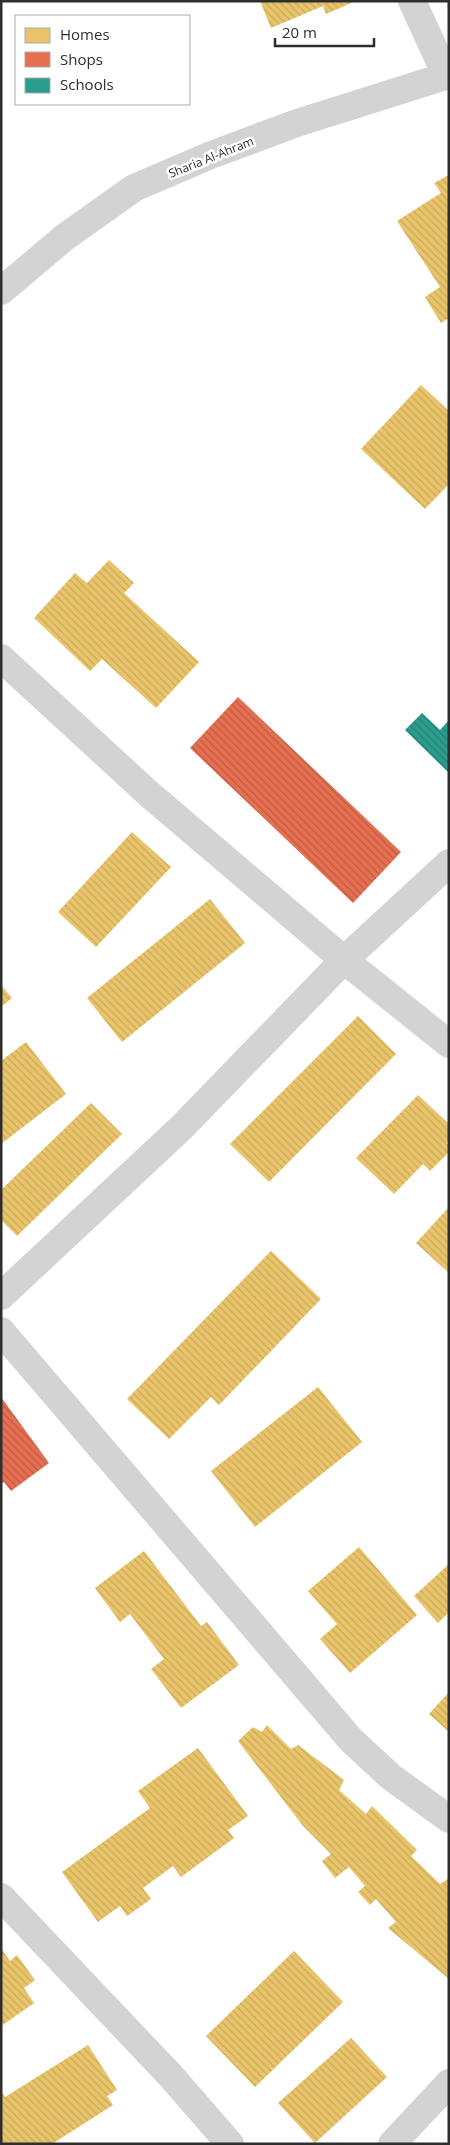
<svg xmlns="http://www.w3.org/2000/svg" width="450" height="2145" font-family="'Open Sans',sans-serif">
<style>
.homes{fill:url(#homes-back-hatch)}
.shops{fill:url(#shops-back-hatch)}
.schools{fill:url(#schools-back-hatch)}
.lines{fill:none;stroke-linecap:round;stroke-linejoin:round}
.minor{stroke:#d3d3d3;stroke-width:28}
.tertiary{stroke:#d3d3d3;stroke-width:28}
.labels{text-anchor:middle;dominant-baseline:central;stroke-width:5;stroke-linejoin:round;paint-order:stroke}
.street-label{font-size:12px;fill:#2e2e2e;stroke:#fff}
</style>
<defs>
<pattern id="homes-back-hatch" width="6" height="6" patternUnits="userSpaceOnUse" patternTransform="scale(1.25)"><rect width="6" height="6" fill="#e9c46a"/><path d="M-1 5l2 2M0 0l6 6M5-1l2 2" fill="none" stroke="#c8a95c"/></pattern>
<pattern id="shops-back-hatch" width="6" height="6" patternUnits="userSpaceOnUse" patternTransform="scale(1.25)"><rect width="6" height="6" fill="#e76f51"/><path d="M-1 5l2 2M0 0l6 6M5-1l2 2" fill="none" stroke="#bc5c44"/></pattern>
<pattern id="schools-back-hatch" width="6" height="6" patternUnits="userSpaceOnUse" patternTransform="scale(1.25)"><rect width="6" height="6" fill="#2a9d8f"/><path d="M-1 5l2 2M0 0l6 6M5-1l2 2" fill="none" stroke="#248075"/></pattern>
</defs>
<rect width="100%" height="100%" fill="#fff"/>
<path class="homes" d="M 260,1 L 356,1 L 326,14 L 323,6 L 271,28 Z
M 449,175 L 449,318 L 441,323 L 425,297 L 440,287 L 397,221 L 441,193 L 434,183 Z
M 421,385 L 449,411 L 449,484 L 425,509 L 361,449 Z
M 109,560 L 134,583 L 124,593 L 199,662 L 156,708 L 102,659 L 90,671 L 34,618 L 75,573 L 87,583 Z
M 132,832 L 171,867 L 96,947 L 58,912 Z
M 210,899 L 245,943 L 122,1042 L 87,998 Z
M 1,985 L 12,998 L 1,1007 Z
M 358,1016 L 396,1054 L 269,1182 L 230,1144 Z
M 26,1042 L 66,1094 L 1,1144 L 1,1061 Z
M 418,1095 L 449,1124 L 449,1141 L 446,1143 L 449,1145 L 449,1152 L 430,1171 L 423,1164 L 394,1194 L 356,1158 Z
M 91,1103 L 122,1134 L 17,1236 L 1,1220 L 1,1190 Z
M 449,1207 L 449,1273 L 416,1243 Z
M 271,1251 L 321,1299 L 219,1405 L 211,1397 L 169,1439 L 127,1399 Z
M 318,1387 L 362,1442 L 255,1527 L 211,1471 Z
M 359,1547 L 417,1615 L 350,1673 L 320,1639 L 337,1624 L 308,1591 Z
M 144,1551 L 201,1626 L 207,1622 L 239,1665 L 181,1708 L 151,1669 L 164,1659 L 130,1614 L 120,1622 L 95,1588 Z
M 449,1564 L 449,1612 L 438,1623 L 414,1596 Z
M 449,1692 L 449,1732 L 429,1714 Z
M 267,1725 L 291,1749 L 298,1745 L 344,1780 L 339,1790 L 366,1814 L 372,1806 L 417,1850 L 411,1856 L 440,1884 L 449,1878 L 449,1979 L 388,1928 L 396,1922 L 376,1899 L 370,1905 L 358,1892 L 365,1886 L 349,1867 L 335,1878 L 322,1861 L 331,1854 L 303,1826 L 238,1741 L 253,1727 L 262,1732 Z
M 198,1748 L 248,1816 L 228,1830 L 234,1838 L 181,1877 L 173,1866 L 143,1888 L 151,1899 L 127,1916 L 120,1906 L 98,1922 L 62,1872 L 150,1808 L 138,1791 Z
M 1,1948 L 10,1961 L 17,1955 L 35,1980 L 24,1988 L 34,2003 L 1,2026 Z
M 294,1951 L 343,2002 L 255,2087 L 206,2036 Z
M 351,2038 L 387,2077 L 315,2143 L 278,2103 Z
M 88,2045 L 117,2090 L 107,2096 L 113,2105 L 52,2144 L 1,2144 L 1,2091 L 5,2097 Z"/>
<path class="shops" d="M 238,697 L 401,852 L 353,903 L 190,748 Z
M 1,1397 L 49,1463 L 11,1491 L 4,1482 L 1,1484 Z"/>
<path class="schools" d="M 422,713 L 440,730 L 449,720 L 449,773 L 405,730 Z"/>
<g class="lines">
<path class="minor" d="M 412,1 L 446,75
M 1,1296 L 182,1127 L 344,960 L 449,863
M 1,1897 L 170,2075 L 230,2144
M 392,2144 L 449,2083"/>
<path class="tertiary" d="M 1,291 L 65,237 L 134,188 L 211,155 L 297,123 L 449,75
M 1,658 L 149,794 L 344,960 L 449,1044
M 1,1331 L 351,1740 L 391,1777 L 449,1819"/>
</g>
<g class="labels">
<g class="street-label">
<text transform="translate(211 157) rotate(-22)">Sharia Al-Ahram</text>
</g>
</g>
<rect width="450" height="2145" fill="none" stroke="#2e2e2e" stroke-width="5"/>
<rect x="15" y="15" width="175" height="90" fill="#ffffff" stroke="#ababab"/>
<rect x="25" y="28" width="25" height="15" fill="#e9c46a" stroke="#ababab"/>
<text x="60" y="40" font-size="15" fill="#2e2e2e">Homes</text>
<rect x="25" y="52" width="25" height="15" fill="#e76f51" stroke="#ababab"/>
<text x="60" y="65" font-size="15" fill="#2e2e2e">Shops</text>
<rect x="25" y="78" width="25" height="15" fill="#2a9d8f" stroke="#ababab"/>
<text x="60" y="90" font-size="15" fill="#2e2e2e">Schools</text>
<path d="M275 38v8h99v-8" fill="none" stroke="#2e2e2e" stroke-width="2.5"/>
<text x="282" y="38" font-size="15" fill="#2e2e2e" stroke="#ffffff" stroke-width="4" paint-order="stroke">20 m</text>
</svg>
